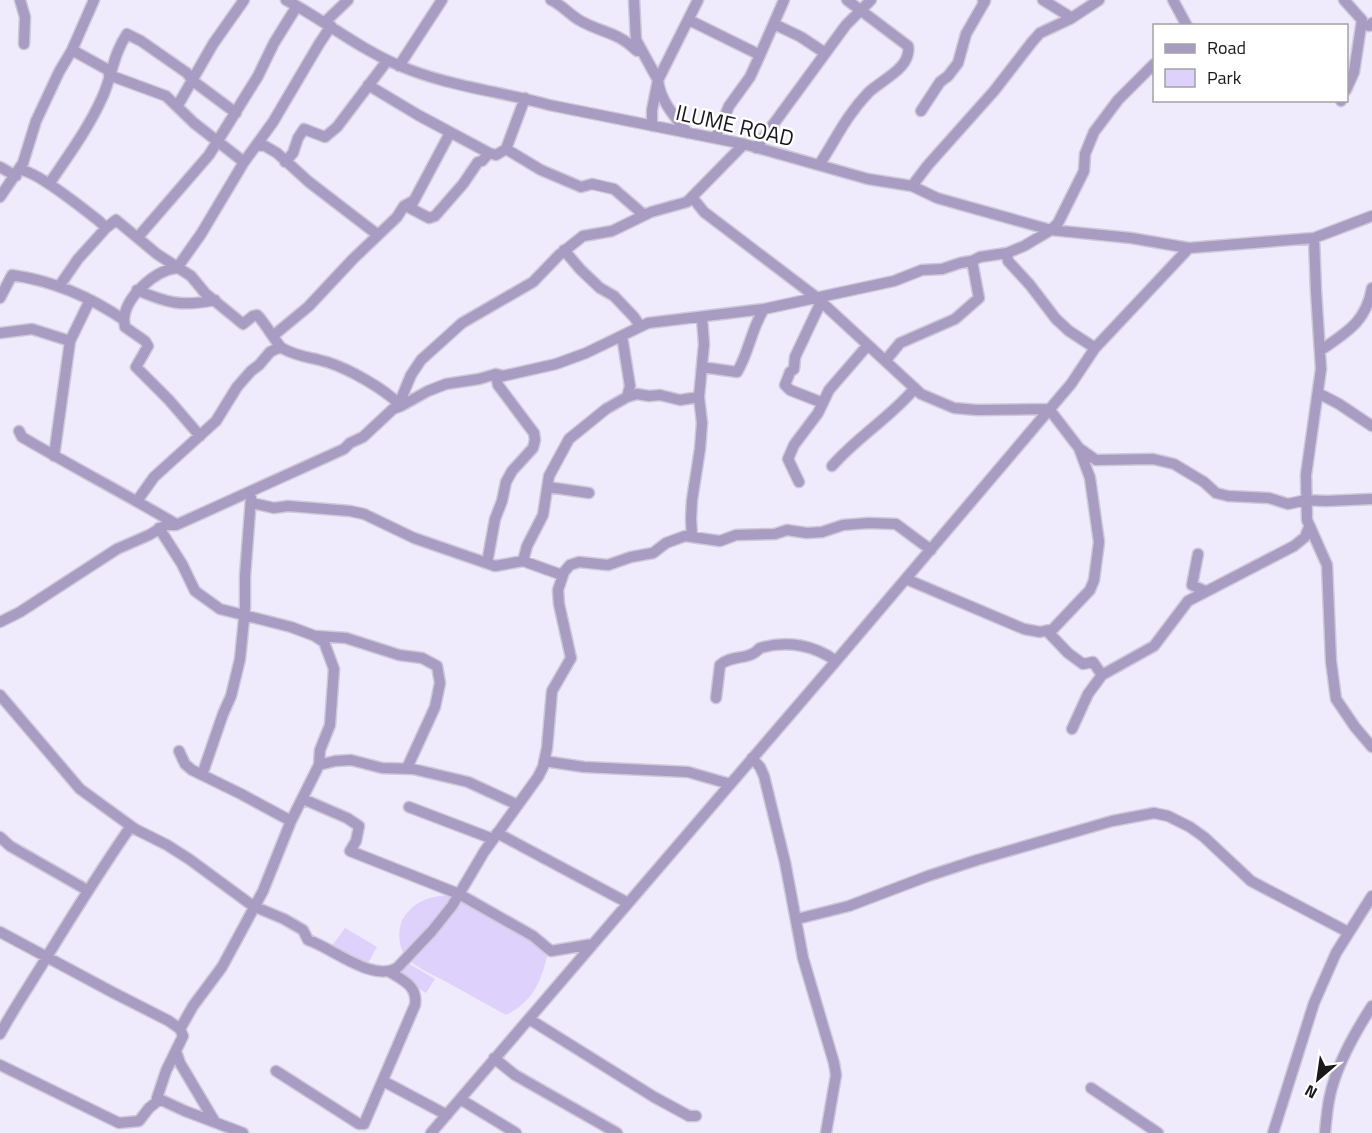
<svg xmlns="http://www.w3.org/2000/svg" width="1372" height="1133" font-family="'Titillium Web',sans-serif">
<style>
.green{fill:#ded1fb}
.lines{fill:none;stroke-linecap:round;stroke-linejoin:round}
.minor-casing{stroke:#cec9d8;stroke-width:13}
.minor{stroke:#a89cc2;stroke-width:10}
.labels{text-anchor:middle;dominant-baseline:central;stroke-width:5;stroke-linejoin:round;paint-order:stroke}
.street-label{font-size:22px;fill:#19181d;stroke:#fff}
</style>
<rect width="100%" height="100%" fill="#f0ebfc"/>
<path class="green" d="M 452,895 L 536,942 L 547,957 C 540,984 532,1002 506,1015 C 484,1003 463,991 441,979 C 429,973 415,967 406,957 C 398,948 397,927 404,917 C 417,899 431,896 452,895 Z
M 345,928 L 377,947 L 367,965 L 331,947 Z
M 406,962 L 435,979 L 426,993 L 398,975 Z"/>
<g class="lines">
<g class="minor-casing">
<path id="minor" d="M 20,0 L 25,17 L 24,44
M 286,0 C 324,20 358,48 398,65 C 446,86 499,91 549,105 L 744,144 L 868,179 L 912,186 L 937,198 L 1051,230 L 1131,238 L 1189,248 L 1314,238 L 1372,216
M 551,0 C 562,5 569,14 579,20 C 601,33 617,31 637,51
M 634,0 L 636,40 L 658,80 L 652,110 L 652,126
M 1043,0 L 1072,18
M 1173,0 L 1187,26
M 1344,0 L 1362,20 L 1354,72 L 1346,90
M 689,20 L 760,55
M 325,22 L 348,0
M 774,24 L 801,37 L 825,53
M 1369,26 L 1372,23
M 72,50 L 110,71
M 399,66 L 442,0
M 109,75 L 166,96 L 194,123 L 244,162
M 368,85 L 418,115 L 489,153
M 1341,101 L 1341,100
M 178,105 L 213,44 L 244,0
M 921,111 L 940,82 L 948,76 L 958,63 L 966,34 L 985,1 L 983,0
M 688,133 C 675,117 660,101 658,80 L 698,0
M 716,137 L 729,106 L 750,77 L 760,55 L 784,0
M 257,145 L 265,146 L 277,153 L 309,182 L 378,235
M 756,148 L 846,25 L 871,0
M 506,149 L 541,170 L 581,187 L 592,184 L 614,189 L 644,215
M 285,162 L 293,153 L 298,138 L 304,129 L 325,137 L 337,127 L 387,61
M 819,165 C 836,139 846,116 868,93 C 881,80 912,68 908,46 L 847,0
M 0,167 L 16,176
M 19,170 C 34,169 85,210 99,221 L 106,228 L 116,220 L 157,254 L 191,276 L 205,293 L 243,324 L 253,316 L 257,315 C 265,322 277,345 282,348 C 297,357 311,357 327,362 C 349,369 383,388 399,404
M 49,184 C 68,156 88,129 102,98 C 112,77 113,54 127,34 L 141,41 L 187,73 L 193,81 L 236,113
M 912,186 L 928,165 L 994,91 L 1032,42 L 1040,33 L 1070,19 L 1099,0
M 0,197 L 23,163 L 36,121 L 59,72 L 72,50 L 94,0
M 692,197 L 704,212 L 816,297 L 921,394 L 954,408 L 977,410 L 1049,409 L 1079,448 L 1090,478 L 1099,542 L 1094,580 L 1090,590 L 1053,629 L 1040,632 L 1024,629 L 906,579
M 413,201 L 410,208 L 429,218 L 435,216 L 463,184 L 478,162 L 482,161 L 489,153 L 496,155 L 506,149 L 525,98
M 410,208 L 450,133
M 138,237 L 209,155 L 258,76 L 274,43 L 297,6
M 1314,238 L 1316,291 L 1321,369 L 1306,475 L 1307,520 L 1327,565 L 1331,661 L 1336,699 L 1355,727 L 1372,747
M 564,250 L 580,269 L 600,288 L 614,296 L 634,317 L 640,326
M 1007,253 L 1008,261 L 1030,285 L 1056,319 L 1069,331 L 1095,348
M 60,285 L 78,259 L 106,228
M 137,290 C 167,303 182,307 215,300
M 0,298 L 12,275 C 54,281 89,296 124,320 C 125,297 155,270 177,268 L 201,234 L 244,162 L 273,122 L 319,44 L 331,26
M 821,302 L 795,357 L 794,369 L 790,372 L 785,385 L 790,390 L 823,403
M 124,320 L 125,327 L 145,341 L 148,346 L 136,367 L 169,400 L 200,436
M 0,333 L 32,329 L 70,341
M 274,335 L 308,307 L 353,259 L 397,217 L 404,206 L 413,201
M 622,336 L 630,386 L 627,397
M 1321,350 C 1347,332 1366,322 1372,288
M 886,360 L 900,343 L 955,319 L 979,298 L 972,261
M 702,367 L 737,372 C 749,353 751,329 764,309
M 1318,393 L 1339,404 L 1372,426
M 401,406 L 399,404 L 411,375 L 421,360 L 462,323 L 533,282 L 559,255 L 583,236 L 612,231 L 651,212 L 687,202 L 744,144
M 19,431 L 22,437 C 73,467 125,494 176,524
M 1079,448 L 1096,460 L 1153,459 L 1174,464 L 1204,482 L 1216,493 L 1228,496 L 1269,498 L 1288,504 L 1306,500 L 1326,501 L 1372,499
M 54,456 L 70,341 L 90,300
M 832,466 C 857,437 891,417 915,388
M 799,482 L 788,459 L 794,445 L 818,413 L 829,390 L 868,345
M 548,487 L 589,493
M 137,501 L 154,477 L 216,421 L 237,387 L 251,371 L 259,365 L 270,352 L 280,347
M 252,503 L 274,508 L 288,506 L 350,511 L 364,514 L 414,538 L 495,566 L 523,561 L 562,575
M 159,528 L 182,564 L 195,591 L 220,609 L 291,627 L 315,636 L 324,642 L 334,669 L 330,725 L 320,750 L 319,765
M 692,536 L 691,519 L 692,500 L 700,449 L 702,423 L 699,397 L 704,344 L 702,318
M 1198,554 L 1192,585 L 1205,591
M 523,561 L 527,546 L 543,515 L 549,476 L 569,439 L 606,409 L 627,397 L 637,394 L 649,396 L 660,395 L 680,400 L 699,397
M 487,563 L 495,519 L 502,501 L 506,482 L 512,471 L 533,448 L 535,440 L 534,433 L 498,385 L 496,374
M 0,622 L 20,612 L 117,549 L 149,535 L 166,525 L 176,525 L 344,449 L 350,443 L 363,437 L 393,409 L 401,406 L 428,391 L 446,384 L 479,379 L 496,374 L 503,376 L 556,364 L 586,353 L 648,323 L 764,309 L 894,281 L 922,270 L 942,269 L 960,263 L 972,261 L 980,257 L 1007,253 L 1024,246 L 1051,230 L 1058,223 L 1084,171 L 1085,154 L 1094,132 L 1118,100 L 1154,64
M 1047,631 L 1068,653 L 1083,664 L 1093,662 L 1102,675
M 317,636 L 346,638 L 399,655 L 422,658 L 437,666 L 440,683 L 435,707 L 407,768
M 0,695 L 80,789 L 135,829 L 167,845 L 189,859 L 253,906 L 284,919 L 303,930 L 308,940 C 331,947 374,984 398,967 L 432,931 L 452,906 L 484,852 L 538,777 L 543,767 L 547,748 L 552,691 L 571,658 L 559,604 L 558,590 L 564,572 L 570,565 L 579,562 L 608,565 L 631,557 L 653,553 L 666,543 L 685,536 L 720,541 L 736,535 L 775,534 L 787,530 L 807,533 L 822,532 L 843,525 L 869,523 L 896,524 L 931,550
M 716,698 L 720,665 C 732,654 749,661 760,648 C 787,640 814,645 836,661
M 1072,729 L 1088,694 L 1102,675 L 1154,646 L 1188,601 L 1294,546 L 1305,537 L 1309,527
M 179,751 L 185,764 L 192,770 L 241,794 L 291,821
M 752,758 L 760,767 L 764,776 L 785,862 L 803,958 L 834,1063 L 836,1075 L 826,1133
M 544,761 L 584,767 L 688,772 L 730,784
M 202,775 L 223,714 L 231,696 L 240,659 L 245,609 L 245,576 L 251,498
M 303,799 L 347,818 L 359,826 L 356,841 L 350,851 L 459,894 L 533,936 L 551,951 L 593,944
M 409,807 L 493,839
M 497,833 L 628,903
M 0,837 L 10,846 L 87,890
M 797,919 L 849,906 L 928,876 L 977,860 L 1112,821 L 1154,813 L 1168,816 L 1190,827 L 1204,837 L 1251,881 L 1348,932
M 0,932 L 112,992 L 169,1021 L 180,1029 L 183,1036 L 166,1071 L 157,1098 L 185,1111 L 243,1133
M 529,1019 L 654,1097 L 689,1116 L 696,1116
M 180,1029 L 193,1006 L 222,967 L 263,891 L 291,821 L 319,765 L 335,761 L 351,760 L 382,768 L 413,769 L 468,782 L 518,805
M 0,1034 C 15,1006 32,982 48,955 C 75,911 102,868 131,826
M 176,1051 L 180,1063 L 215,1122
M 494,1058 L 515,1075 L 617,1133
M 0,1065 L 119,1123 L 139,1121 L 149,1108 L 159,1100
M 276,1071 L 359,1124 L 364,1124 L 415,1005 C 418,986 403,980 388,971
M 383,1081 L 447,1115
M 1091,1088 L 1158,1133
M 460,1099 L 516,1133
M 431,1133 L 836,661 L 1071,384 L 1095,348 L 1189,248
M 1273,1133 L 1314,1003 L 1336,953 L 1372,896
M 1325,1133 C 1326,1122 1327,1111 1329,1100 C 1335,1067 1354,1034 1372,1006"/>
</g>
<use href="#minor" class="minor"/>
</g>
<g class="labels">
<g class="street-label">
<text transform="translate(735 125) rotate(13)">ILUME ROAD</text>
</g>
</g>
<rect x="1153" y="24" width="195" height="78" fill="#ffffff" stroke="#a3a3a5" stroke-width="1.5"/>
<rect x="1165" y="44" width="30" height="9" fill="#a89cc2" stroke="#a3a3a5" stroke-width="1.5"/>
<text x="1207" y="54" font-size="18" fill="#19181d">Road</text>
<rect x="1165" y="69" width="30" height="18" fill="#ded1fb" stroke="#a3a3a5" stroke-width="1.5"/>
<text x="1207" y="84" font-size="18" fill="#19181d">Park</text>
<g transform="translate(1318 1079) rotate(209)" stroke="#ffffff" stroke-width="4.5" paint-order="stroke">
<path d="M0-4.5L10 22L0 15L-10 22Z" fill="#19181d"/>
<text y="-9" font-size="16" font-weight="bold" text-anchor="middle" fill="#19181d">N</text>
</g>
</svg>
